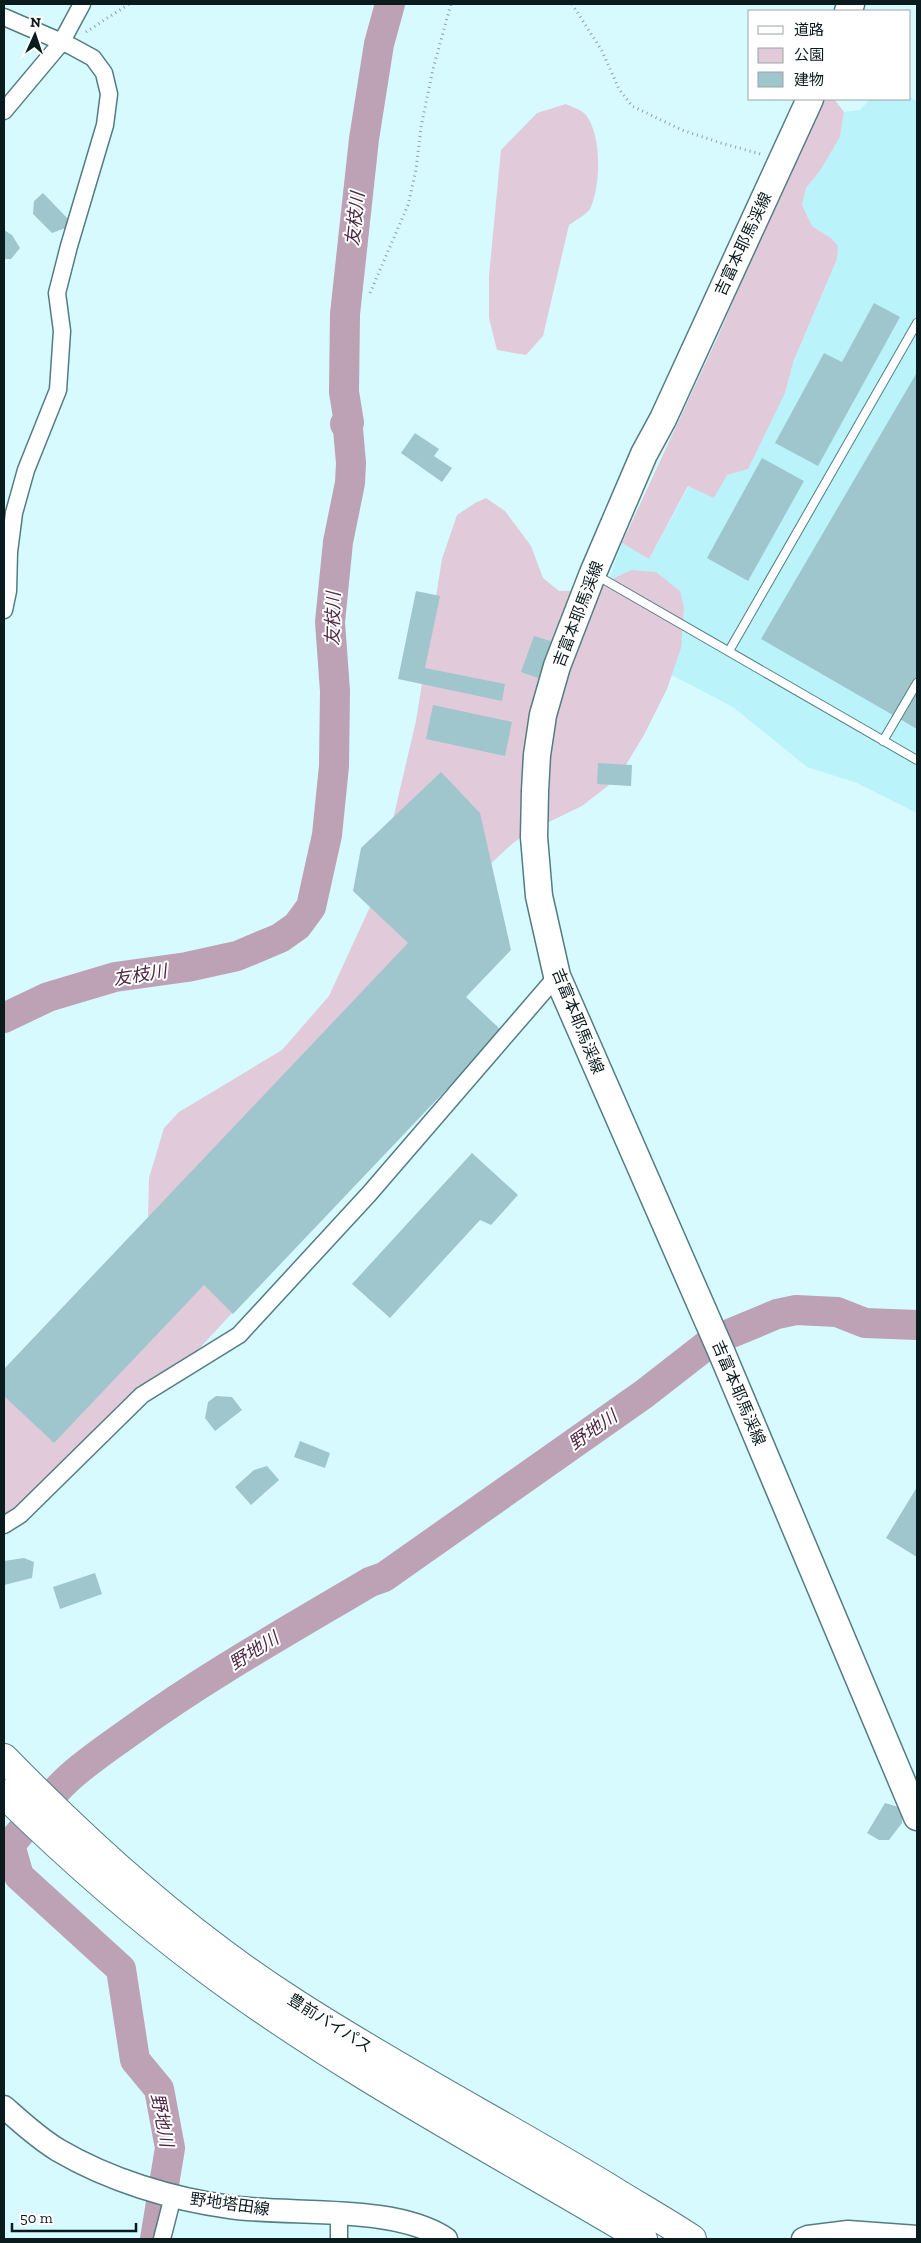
<svg xmlns="http://www.w3.org/2000/svg" width="921" height="2243" font-family="'Zilla Slab','Noto Sans JP',serif">
<style>
.built{fill:#bbf3fb}
.green{fill:#e1cbda}
.lines{fill:none;stroke-linecap:round;stroke-linejoin:round}
.river{stroke:#bda1b4;stroke-width:30}
.building{fill:#9fc6cc}
.service-casing{stroke:#537d83;stroke-width:10}
.minor-casing{stroke:#537d83;stroke-width:19}
.secondary-casing{stroke:#537d83;stroke-width:25}
.primary-casing{stroke:#537d83;stroke-width:29}
.trunk-casing{stroke:#537d83;stroke-width:30}
.path{stroke:#87a3a8;stroke-width:3;stroke-dasharray:1 4;stroke-linecap:butt}
.service{stroke:#fff;stroke-width:8}
.minor{stroke:#fff;stroke-width:16}
.secondary{stroke:#fff;stroke-width:22}
.primary{stroke:#fff;stroke-width:26}
.trunk{stroke:#fff;stroke-width:28}
.labels{text-anchor:middle;dominant-baseline:central;stroke-width:4;stroke-linejoin:round;paint-order:stroke}
.street-label{font-size:16px;fill:#0a1b1e;stroke:#fff}
.water-label{font-size:18px;font-style:italic;fill:#4e2744;stroke:#fff}
</style>
<rect width="100%" height="100%" fill="#d6faff"/>
<path class="built" d="M 910,98 L 917,101 L 917,813 L 857,783 L 807,767 L 733,707 L 643,660 L 598,610 L 622,543 L 649,559 L 689,486 L 727,475 L 785,393 L 794,360 L 837,259 L 831,238 L 812,226 L 802,205 L 806,188 L 820,171 L 840,137 L 844,112 L 860,110 L 870,99 Z"/>
<path class="green" d="M 823,99 L 834,99 L 844,112 L 840,137 L 820,171 L 806,188 L 802,205 L 812,226 L 831,238 L 838,246 L 837,259 L 794,360 L 785,393 L 748,469 L 727,475 L 714,498 L 688,486 L 649,559 L 622,543 L 719,334 L 790,169 Z
M 566,104 C 572,107 582,110 586,115 C 602,136 601,186 590,209 C 586,215 574,221 569,225 L 543,336 L 526,355 L 497,350 L 489,318 L 489,276 L 501,150 L 537,113 Z
M 486,498 L 505,511 L 531,546 L 543,578 L 559,591 L 590,590 L 631,570 L 656,572 L 680,591 L 684,608 L 681,648 L 667,689 L 644,735 L 618,778 L 582,806 L 530,831 L 512,844 L 482,872 L 295,1245 L 196,1352 L 4,1520 L 4,1397 L 22,1385 L 148,1220 L 149,1178 L 164,1128 L 179,1112 L 282,1050 L 329,996 L 375,896 L 416,721 L 442,559 L 457,515 L 475,503 Z"/>
<g class="lines">
<path class="river" d="M 4,1018 L 48,997 L 115,977 L 187,967 L 237,956 L 280,938 L 297,926 L 311,907 L 327,835 L 334,766 L 335,691 L 330,622 L 338,542 L 350,483 L 351,463 L 348,429 L 345,424 L 349,423 L 344,392 L 345,314 L 364,139 L 379,44 L 390,4
M 155,2239 L 170,2148 L 159,2089 L 135,2060 L 121,1969 L 19,1876 L 10,1845 C 29,1822 48,1797 70,1777 C 89,1760 110,1746 131,1731 C 207,1676 289,1630 370,1582 L 384,1577 L 644,1394 L 712,1341 L 777,1314 L 796,1310 L 837,1312 L 865,1323 L 917,1325"/>
</g>
<path class="building" d="M 43,193 L 69,220 L 68,227 L 52,233 L 33,214 L 34,201 Z
M 4,230 L 12,235 L 20,248 L 11,259 L 4,259 Z
M 874,303 L 900,317 L 818,466 L 775,443 L 824,353 L 842,362 Z
M 916,374 L 917,375 L 917,729 L 761,639 Z
M 415,433 L 439,449 L 434,456 L 452,468 L 442,482 L 401,453 Z
M 762,458 L 804,481 L 748,581 L 707,558 Z
M 416,591 L 440,596 L 425,668 L 505,684 L 502,701 L 398,679 Z
M 534,636 L 554,642 L 541,679 L 521,672 Z
M 433,705 L 512,722 L 505,756 L 426,739 Z
M 598,763 L 632,765 L 631,786 L 597,784 Z
M 441,772 L 480,813 L 511,950 L 466,997 L 502,1031 L 233,1314 L 204,1285 L 54,1443 L 4,1396 L 4,1369 L 408,943 L 353,891 L 361,848 Z
M 472,1153 L 518,1195 L 491,1225 L 480,1220 L 390,1318 L 352,1284 Z
M 216,1396 L 232,1397 L 242,1410 L 215,1431 L 205,1418 L 208,1402 Z
M 300,1441 L 330,1453 L 325,1468 L 294,1457 Z
M 267,1466 L 279,1480 L 251,1505 L 235,1487 L 254,1470 Z
M 917,1487 L 917,1557 L 886,1538 Z
M 24,1558 L 34,1562 L 32,1578 L 4,1585 L 4,1561 Z
M 95,1573 L 102,1594 L 60,1609 L 53,1587 Z
M 885,1803 L 902,1808 L 902,1823 L 889,1840 L 879,1840 L 867,1833 Z"/>
<g class="lines">
<g class="service-casing">
<path id="service" d="M 596,575 L 917,760
M 729,651 L 917,323
M 883,741 L 917,683"/>
</g>
<g class="minor-casing">
<path id="minor" d="M 4,17 L 71,46 L 93,58 L 104,73 L 109,94 L 105,125 L 69,246 L 57,293 L 62,331 L 58,390 L 26,470 L 14,513 L 9,552 L 8,591 L 4,610
M 4,111 L 61,43 L 82,4
M 4,1525 L 20,1515 L 142,1395 L 239,1335 L 369,1194 L 557,976
M 162,2239 L 173,2196
M 339,2239 L 339,2214"/>
</g>
<g class="secondary-casing">
<path id="secondary" d="M 4,2107 C 21,2122 38,2138 58,2150 C 109,2180 171,2199 230,2207 C 291,2216 395,2204 446,2239
M 803,2239 L 808,2237 L 848,2232 L 917,2237"/>
</g>
<g class="primary-casing">
<path id="primary" d="M 848,11 L 851,4
M 810,99 L 663,419 L 644,454 L 593,573 L 557,666 L 543,715 L 537,755 L 535,791 L 534,837 L 539,896 L 557,976 L 721,1351 L 917,1817"/>
</g>
<g class="trunk-casing">
<path id="trunk" d="M 4,1758 C 92,1848 188,1935 295,2003 C 397,2069 505,2125 609,2188 C 636,2205 665,2221 692,2239
M 4,1794 C 67,1856 134,1915 206,1969 C 341,2070 497,2152 643,2239"/>
</g>
<path class="path" d="M 572,4 L 602,51 L 619,89 L 632,106 L 682,130 L 721,143 L 764,155
M 86,32 L 129,4
M 370,293 L 408,205 L 416,170 L 421,127 L 433,69 L 451,4"/>
<use href="#service" class="service"/>
<use href="#minor" class="minor"/>
<use href="#secondary" class="secondary"/>
<use href="#primary" class="primary"/>
<use href="#trunk" class="trunk"/>
</g>
<g class="labels">
<g class="street-label">
<text transform="translate(743 244) rotate(-65)">吉富本耶馬渓線</text>
<text transform="translate(578 614) rotate(-69)">吉富本耶馬渓線</text>
<text transform="translate(578 1021) rotate(68)">吉富本耶馬渓線</text>
<text transform="translate(739 1393) rotate(67)">吉富本耶馬渓線</text>
<text transform="translate(330 2023) rotate(32)">豊前バイパス</text>
<text transform="translate(230 2204) rotate(8)">野地塔田線</text>
</g>
<g class="water-label">
<text transform="translate(355 219) rotate(-84)">友枝川</text>
<text transform="translate(333 619) rotate(-89)">友枝川</text>
<text transform="translate(140 975) rotate(-9)">友枝川</text>
<text transform="translate(593 1430) rotate(-35)">野地川</text>
<text transform="translate(254 1651) rotate(-32)">野地川</text>
<text transform="translate(162 2120) rotate(79)">野地川</text>
</g>
</g>
<rect width="921" height="2243" fill="none" stroke="#0a1b1e" stroke-width="10"/>
<rect x="748" y="10" width="162" height="90" fill="#ffffff" stroke="#9da4a5"/>
<rect x="758" y="26" width="25" height="8" fill="#ffffff" stroke="#9da4a5"/>
<text x="794" y="35" font-size="15" fill="#0a1b1e">道路</text>
<rect x="758" y="48" width="25" height="15" fill="#e1cbda" stroke="#9da4a5"/>
<text x="794" y="60" font-size="15" fill="#0a1b1e">公園</text>
<rect x="758" y="72" width="25" height="15" fill="#9fc6cc" stroke="#9da4a5"/>
<text x="794" y="85" font-size="15" fill="#0a1b1e">建物</text>
<g transform="translate(35 35) rotate(3)" stroke="#ffffff" stroke-width="4" paint-order="stroke">
<path d="M0-4L9 19L0 12L-9 19Z" fill="#0a1b1e"/>
<text y="-8" font-size="14" font-weight="bold" text-anchor="middle" fill="#0a1b1e">N</text>
</g>
<path d="M12 2223v8h124v-8" fill="none" stroke="#0a1b1e" stroke-width="2.5"/>
<text x="20" y="2223" font-size="15" fill="#0a1b1e" stroke="#ffffff" stroke-width="4" paint-order="stroke">50 m</text>
</svg>
